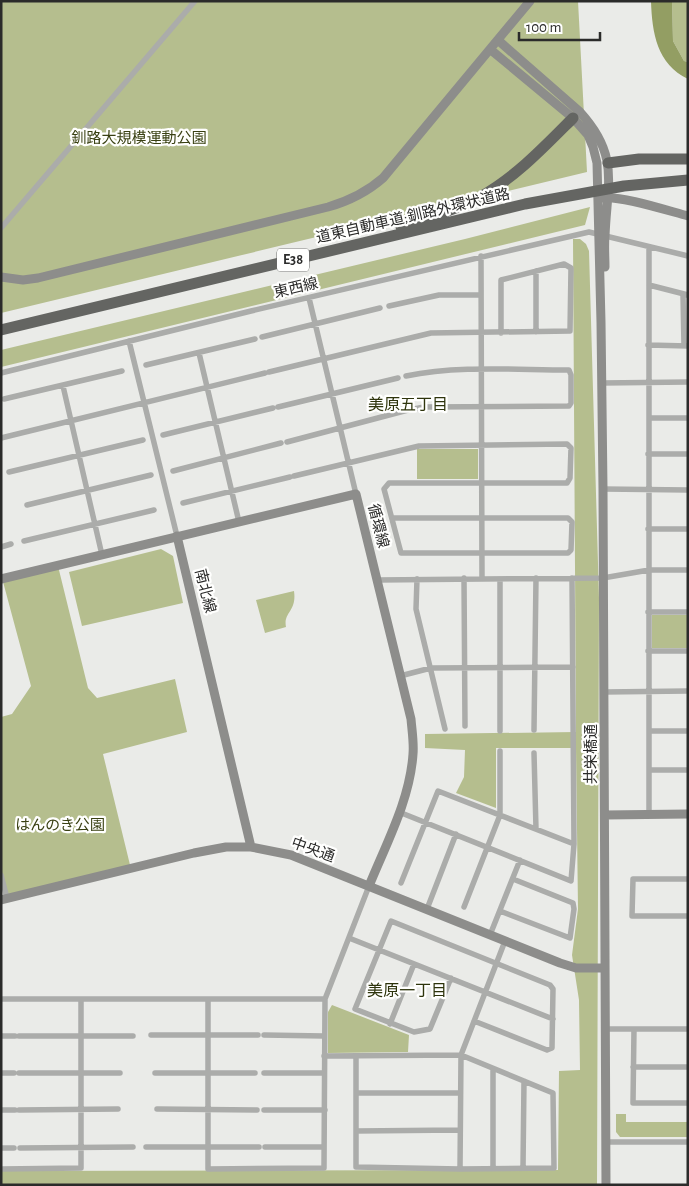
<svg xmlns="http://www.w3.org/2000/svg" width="689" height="1186" font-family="'Alegreya Sans','Noto Sans JP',sans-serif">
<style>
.green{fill:#b5be8e}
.water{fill:#939e63}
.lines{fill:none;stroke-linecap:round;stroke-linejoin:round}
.street{stroke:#abacaa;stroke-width:5.5}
.secondary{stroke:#8d8d8b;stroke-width:9}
.highway{stroke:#646562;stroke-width:11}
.labels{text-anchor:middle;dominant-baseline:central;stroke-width:4.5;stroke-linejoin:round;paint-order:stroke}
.shield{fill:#fffffe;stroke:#6b6b6a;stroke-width:1}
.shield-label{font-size:14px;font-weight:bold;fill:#2b2b2a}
.park-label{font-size:15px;fill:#394012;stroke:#fffffe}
.street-label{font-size:15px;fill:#2b2b2a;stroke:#fffffe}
.neighbourhood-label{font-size:16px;fill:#2e340c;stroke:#fffffe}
</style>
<rect width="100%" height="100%" fill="#eaebe8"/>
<path class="green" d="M 1,1 L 578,1 L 587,172 L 1,313 Z
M 672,1 L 688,1 L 688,62 L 684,61 L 673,41 Z
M 590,207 L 585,225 L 1,367 L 1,350 L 465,239 Z
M 573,239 L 580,239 L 586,244 L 589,251 L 599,598 L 597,1185 L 1,1185 L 1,1171 L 558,1170 L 559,1071 L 580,1070 L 579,1000 L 572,955 L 578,909 L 576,748 L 496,748 L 496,808 L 456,793 L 464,777 L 465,750 L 425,748 L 425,734 L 576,732 Z
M 417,449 L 478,449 L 478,479 L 417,479 Z
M 161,549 L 173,556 L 183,603 L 82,626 L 69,572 Z
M 58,566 L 88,688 L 97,698 L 175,679 L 187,732 L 103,754 L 131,869 L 7,898 L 1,875 L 1,717 L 12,714 L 31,686 L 2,578 Z
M 294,591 C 297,612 283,612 286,627 L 265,633 L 256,600 Z
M 652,615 L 688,615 L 688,648 L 652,648 Z
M 332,1005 L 409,1035 L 408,1052 L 328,1053 L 328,1012 Z
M 616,1114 L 626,1114 L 626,1122 L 688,1122 L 688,1137 L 620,1137 L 616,1132 Z"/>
<path class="water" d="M 651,1 L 672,1 L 673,41 L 684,61 L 688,62 L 688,79 C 657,64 652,33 651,1 Z"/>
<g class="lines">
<path class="street" d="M 1,228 L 195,1
M 481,256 L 482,579
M 536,271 L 536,332
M 649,285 L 688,295
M 683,294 L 684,346
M 309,298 L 356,494
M 389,306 L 439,295 L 481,295
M 262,337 L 380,308
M 129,341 L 177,536
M 648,345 L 688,346
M 199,353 L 239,522
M 146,365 L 255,339
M 269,372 L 431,333 L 570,331 L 571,268 L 564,264 L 501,280 L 501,333
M 1,373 L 251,311 L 589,232 L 688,256
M 406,376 C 459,365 515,370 569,370 L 571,375 L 571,403 L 569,406 L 424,407 L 414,409
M 602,383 L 688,382
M 63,386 L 102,555
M 4,399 L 122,371
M 278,407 L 398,378
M 649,418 L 688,418
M 163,435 L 273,408
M 1,438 L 265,373
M 287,442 L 408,410
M 648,454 L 688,454
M 173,471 L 281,443
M 9,472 L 143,440
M 294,476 L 419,446 L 567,444 L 571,448 L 570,478 L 567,483 L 389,483 L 384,489 L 401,553 L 568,553 L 571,550 L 572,522 L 568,518 L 392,518
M 603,489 L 688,490
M 183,503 L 290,477
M 27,505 L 151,475
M 648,529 L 688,529
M 24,541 L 154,510
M 1,547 L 11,544
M 464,578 L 465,726
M 417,579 L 416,609 L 445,729
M 377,580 L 603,578 L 649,570 L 688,570
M 648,612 L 688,612
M 648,651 L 688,651
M 400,676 L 431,668 L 573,667
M 604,692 L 688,691
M 534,730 L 536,578
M 500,731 L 500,579
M 649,731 L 688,731
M 534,753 L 536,829
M 649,770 L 688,770
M 399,812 L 571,881 L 574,844 L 572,578
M 649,814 L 649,247
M 1,875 L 7,898
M 688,879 L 633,879 L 632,916 L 688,916
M 401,883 L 438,791 L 574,844
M 464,907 L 500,815 L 500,751
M 427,909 L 456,834
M 500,911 L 570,938 L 574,909 L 573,903 L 513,879
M 490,935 L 520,860
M 349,938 L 553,1019
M 451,978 L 430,1029 L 414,1032 L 355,1009 L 391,921 L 550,985 L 553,989 L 552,1048 L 547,1050 L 474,1021
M 1,999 L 325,999 L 369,886
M 208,1000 L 208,1169 L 324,1168 L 325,999
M 390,1024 L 414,964
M 606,1029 L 688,1029
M 634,1029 L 633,1103 L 688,1103
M 151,1035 L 258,1035
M 264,1035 L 324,1036
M 1,1036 L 15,1036
M 19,1036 L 133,1036
M 324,1056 L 461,1055 L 553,1093 L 554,1168 L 460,1169 L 356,1167 L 356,1056
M 633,1067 L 688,1067
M 1,1073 L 14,1073
M 19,1073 L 120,1073
M 155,1073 L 255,1073
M 264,1073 L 324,1073
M 356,1093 L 460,1093
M 157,1109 L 257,1110
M 1,1110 L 15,1110
M 19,1110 L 118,1109
M 264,1110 L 325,1110
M 356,1131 L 460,1130
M 606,1142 L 688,1142
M 146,1147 L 259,1147
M 265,1147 L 324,1147
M 1,1148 L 14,1148
M 20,1148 L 133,1147
M 493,1168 L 493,1069
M 523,1168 L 524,1081
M 1,1169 L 81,1168 L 81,1000
M 460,1169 L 461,1055 L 505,941"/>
<path class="secondary" d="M 499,41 L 580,112 C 620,156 607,183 605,236 C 604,246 605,257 605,267
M 491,50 L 573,118 L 588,135 L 593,147 L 597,163 L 601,322 L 603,489 L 606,1185
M 603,198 C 620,195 669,211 688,216
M 1,277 L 23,280 L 38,278 L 328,207 C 349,201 367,192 383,178 L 530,1
M 177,536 L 251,847
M 1,579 L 356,494 L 411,719 C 412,731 414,743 413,754 C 410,800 386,844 369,886
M 605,815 L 688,814
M 1,900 L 194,853 L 226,847 L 251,847 L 291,855 L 560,963 L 576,968 L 605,968"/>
<path class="highway" d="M 608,163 L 639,159 L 688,159
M 401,227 C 427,218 455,210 480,197 C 516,177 544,147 573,118
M 1,330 L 525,204 L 624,186 L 688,180"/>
</g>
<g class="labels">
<rect class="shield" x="277" y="248.5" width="32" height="23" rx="4"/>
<g class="shield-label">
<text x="293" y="260">E38</text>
</g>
<g class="park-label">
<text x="139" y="138">釧路大規模運動公園</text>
<text x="60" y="825">はんのき公園</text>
</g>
<g class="street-label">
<text transform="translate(413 216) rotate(-13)">道東自動車道;釧路外環状道路</text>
<text transform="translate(296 288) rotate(-13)">東西線</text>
<text transform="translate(378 526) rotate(76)">循環線</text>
<text transform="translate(205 591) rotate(76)">南北線</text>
<text transform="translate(591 754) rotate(-90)">共栄橋通</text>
<text transform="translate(313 850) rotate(20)">中央通</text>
</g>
<g class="neighbourhood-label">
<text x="408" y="405">美原五丁目</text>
<text x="407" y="991">美原一丁目</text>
</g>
</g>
<rect width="689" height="1186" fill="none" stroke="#2b2b2a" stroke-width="5"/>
<path d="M519 32v8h81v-8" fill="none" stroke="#2b2b2a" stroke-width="2.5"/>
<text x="526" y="32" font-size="15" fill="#2b2b2a" stroke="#fffffe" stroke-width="4" paint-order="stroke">100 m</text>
</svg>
